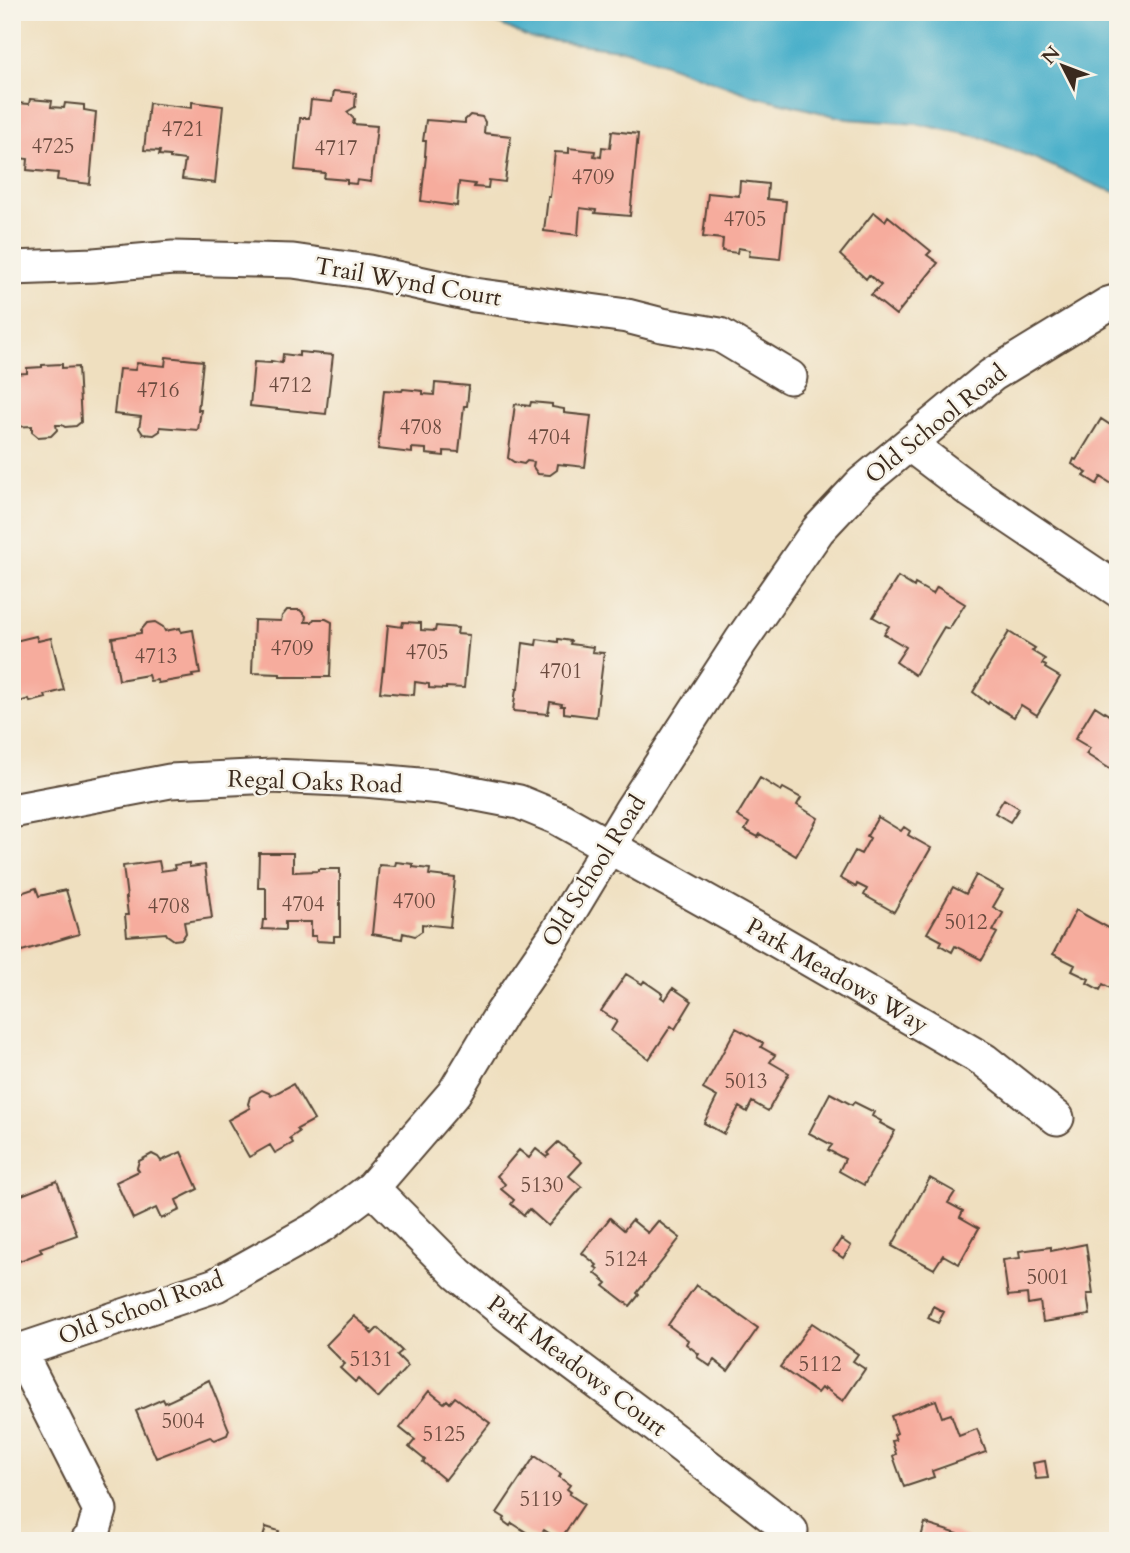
<svg xmlns="http://www.w3.org/2000/svg" width="1130" height="1553" font-family="Cardo,serif">
<style>
.water{fill:#4bb0ca;stroke:#436d74;stroke-width:2}
.building{fill:#f6ac9d}
.lines{fill:none;stroke-linecap:round;stroke-linejoin:round}
.minor-casing{stroke:#564536;stroke-width:37}
.minor{stroke:#fff;stroke-width:33}
.labels{text-anchor:middle;dominant-baseline:central;stroke-width:5;stroke-linejoin:round;paint-order:stroke}
.number-label{font-size:21px;fill:#6a4a3e}
.street-label{font-size:24px;fill:#3b2a1e;stroke:#f7f3e8}
</style>
<rect width="100%" height="100%" fill="#f7f3e8"/>
<filter id="ink" filterUnits="userSpaceOnUse"><feTurbulence type="fractalNoise" baseFrequency=".0143" numOctaves="2"/><feDisplacementMap in="SourceGraphic" scale="14" xChannelSelector="R" yChannelSelector="G"/><feConvolveMatrix kernelMatrix="1 2 1 2 8 2 1 2 1" color-interpolation-filters="sRGB"/></filter>
<filter id="wash" filterUnits="userSpaceOnUse"><feTurbulence type="fractalNoise" baseFrequency=".00686" numOctaves="4" result="noise"/><feDisplacementMap in="SourceGraphic" scale="28" xChannelSelector="R" yChannelSelector="G"/><feGaussianBlur stdDeviation="1.57" result="paint"/><feColorMatrix in="noise" values="0 0 0 0 0 0 0 0 0 0 0 0 0 0 0 0 0 1.4 0 .05"/><feComposite in="paint" operator="in"/></filter>
<g filter="url(#wash)">
<rect width="100%" height="100%" fill="#efdfbf"/>
<path class="water" d="M 474,12 L 1118,12 L 1118,193 L 1102,188 L 1034,158 L 980,137 L 918,124 L 847,119 L 751,95 L 627,50 L 530,38 Z"/>
<g id="blocks">
<path class="building" d="M 334,91 L 356,93 L 355,107 L 347,112 L 354,119 L 353,124 L 377,126 L 371,182 L 357,180 L 356,184 L 347,183 L 347,180 L 324,178 L 325,173 L 295,170 L 300,118 L 309,118 L 311,100 L 332,102 Z
M 30,99 L 52,101 L 51,107 L 64,108 L 65,103 L 84,105 L 84,110 L 96,112 L 90,184 L 57,180 L 58,173 L 27,170 L 28,159 L 12,157 L 12,136 L 16,103 L 29,104 Z
M 192,102 L 223,106 L 215,183 L 182,179 L 185,160 L 170,158 L 170,156 L 159,155 L 160,151 L 144,150 L 149,103 L 192,108 Z
M 470,115 L 482,117 L 485,122 L 484,133 L 511,136 L 505,182 L 489,180 L 488,188 L 474,187 L 475,184 L 459,182 L 457,206 L 421,201 L 426,156 L 425,156 L 426,141 L 423,141 L 426,120 L 465,123 L 465,120 Z
M 612,131 L 638,134 L 630,216 L 595,213 L 596,210 L 580,208 L 578,235 L 544,231 L 548,197 L 550,197 L 555,152 L 569,153 L 569,148 L 595,151 L 594,156 L 601,157 L 602,147 L 610,148 Z
M 740,181 L 768,184 L 767,199 L 786,201 L 780,259 L 749,256 L 750,250 L 738,248 L 737,253 L 722,251 L 723,239 L 703,237 L 708,193 L 739,196 Z
M 874,212 L 885,221 L 888,216 L 931,251 L 927,255 L 938,263 L 896,315 L 871,295 L 881,285 L 869,275 L 866,279 L 840,255 Z
M 299,352 L 333,355 L 326,414 L 250,406 L 254,362 L 271,363 L 271,361 L 282,363 L 283,354 L 299,356 Z
M 166,357 L 203,361 L 198,410 L 201,410 L 198,430 L 160,427 L 160,431 L 154,435 L 143,434 L 139,428 L 141,417 L 114,414 L 119,369 L 135,370 L 137,363 L 165,366 Z
M 62,364 L 62,368 L 78,367 L 81,422 L 76,426 L 65,427 L 62,425 L 56,425 L 57,430 L 51,436 L 38,437 L 32,432 L 32,426 L 12,427 L 12,374 L 27,373 L 27,368 L 42,367 L 42,365 Z
M 435,383 L 469,386 L 467,406 L 464,406 L 459,452 L 444,451 L 444,456 L 426,454 L 426,449 L 412,448 L 412,453 L 378,449 L 384,390 L 402,391 L 403,389 L 423,391 L 423,394 L 434,395 Z
M 531,402 L 552,404 L 552,407 L 564,409 L 564,413 L 591,416 L 585,467 L 558,464 L 557,470 L 550,475 L 538,474 L 533,467 L 534,462 L 527,461 L 524,464 L 514,462 L 508,458 L 515,404 L 530,406 Z
M 1118,416 L 1118,488 L 1101,477 L 1097,484 L 1084,476 L 1087,473 L 1072,464 L 1074,459 L 1076,460 L 1101,419 L 1112,426 Z
M 898,577 L 914,587 L 915,584 L 933,594 L 937,587 L 965,604 L 949,629 L 944,627 L 915,675 L 896,662 L 906,647 L 884,634 L 889,626 L 873,617 Z
M 287,610 L 300,610 L 306,616 L 305,622 L 312,622 L 314,619 L 326,619 L 332,622 L 330,677 L 280,677 L 280,674 L 252,673 L 254,620 L 281,621 L 282,616 Z
M 155,622 L 163,627 L 165,631 L 180,628 L 181,632 L 193,630 L 200,674 L 192,675 L 193,677 L 158,683 L 157,680 L 150,681 L 148,675 L 119,680 L 112,638 L 141,633 L 141,630 L 147,623 Z
M 403,622 L 421,623 L 421,630 L 435,631 L 436,626 L 458,628 L 457,634 L 469,635 L 464,688 L 446,687 L 446,689 L 429,688 L 429,684 L 415,682 L 414,695 L 380,692 L 383,668 L 384,669 L 388,625 L 402,627 Z
M 1009,632 L 1035,648 L 1032,651 L 1045,659 L 1042,664 L 1046,666 L 1045,668 L 1060,677 L 1037,715 L 1021,705 L 1014,717 L 989,702 L 988,704 L 973,692 Z
M 36,636 L 38,641 L 51,638 L 64,690 L 45,695 L 46,698 L 30,702 L 29,699 L 16,703 L 20,716 L 12,718 L 12,648 L 16,647 L 15,641 Z
M 537,639 L 558,642 L 558,639 L 571,641 L 570,644 L 593,647 L 592,652 L 604,653 L 596,717 L 564,713 L 564,706 L 561,706 L 562,704 L 550,702 L 548,714 L 513,711 L 516,689 L 518,689 L 523,643 L 536,645 Z
M 1095,706 L 1112,717 L 1114,714 L 1118,716 L 1118,774 L 1086,754 L 1090,748 L 1075,739 Z
M 760,778 L 781,791 L 783,788 L 801,798 L 797,805 L 818,818 L 796,856 L 760,834 L 758,837 L 745,830 L 749,823 L 737,816 Z
M 1004,799 L 1019,808 L 1010,822 L 995,813 Z
M 878,817 L 901,831 L 904,827 L 910,831 L 908,835 L 931,848 L 894,912 L 864,895 L 867,889 L 857,884 L 856,887 L 840,878 L 855,851 L 861,854 L 870,838 L 867,836 Z
M 259,853 L 293,853 L 293,872 L 318,871 L 318,869 L 340,869 L 340,936 L 334,936 L 334,942 L 316,941 L 316,936 L 311,936 L 311,922 L 285,922 L 285,930 L 262,929 L 263,920 L 266,920 L 266,888 L 258,888 Z
M 159,861 L 161,871 L 175,869 L 174,865 L 189,863 L 189,867 L 205,865 L 212,918 L 184,922 L 186,933 L 182,939 L 174,940 L 167,935 L 166,933 L 127,936 L 125,915 L 128,915 L 126,898 L 127,898 L 123,866 Z
M 396,862 L 413,864 L 413,867 L 430,869 L 429,875 L 455,878 L 450,927 L 422,924 L 422,931 L 415,936 L 403,933 L 402,939 L 372,934 L 379,865 L 395,866 Z
M 976,875 L 1003,890 L 993,907 L 1003,913 L 993,931 L 997,933 L 982,960 L 955,946 L 952,952 L 940,945 L 942,941 L 927,933 L 953,887 L 966,894 Z
M 12,887 L 15,895 L 36,888 L 39,896 L 66,890 L 79,934 L 12,954 Z
M 1076,910 L 1118,933 L 1118,992 L 1103,984 L 1100,990 L 1087,983 L 1089,979 L 1072,971 L 1075,965 L 1053,954 Z
M 626,974 L 642,984 L 644,981 L 663,994 L 661,997 L 665,1000 L 673,988 L 692,1001 L 675,1029 L 671,1026 L 649,1059 L 611,1031 L 617,1021 L 601,1011 Z
M 736,1028 L 763,1043 L 761,1047 L 775,1055 L 770,1062 L 789,1073 L 768,1111 L 752,1102 L 747,1112 L 739,1107 L 724,1134 L 704,1123 L 717,1097 L 703,1089 Z
M 293,1084 L 314,1120 L 297,1129 L 299,1132 L 290,1138 L 293,1143 L 275,1153 L 270,1145 L 249,1157 L 228,1120 L 250,1108 L 248,1104 L 250,1097 L 262,1090 L 269,1093 L 271,1096 Z
M 830,1093 L 852,1105 L 854,1102 L 874,1112 L 872,1116 L 881,1121 L 880,1123 L 895,1131 L 864,1185 L 839,1171 L 845,1159 L 828,1150 L 832,1145 L 809,1133 Z
M 558,1142 L 582,1162 L 569,1176 L 582,1187 L 548,1226 L 529,1209 L 524,1215 L 511,1204 L 514,1200 L 501,1189 L 505,1184 L 497,1176 L 519,1150 L 529,1158 L 536,1149 L 546,1157 L 549,1155 L 547,1153 Z
M 181,1152 L 198,1189 L 176,1200 L 180,1210 L 161,1219 L 156,1208 L 133,1219 L 116,1182 L 139,1171 L 137,1168 L 139,1161 L 152,1154 L 158,1157 L 161,1161 Z
M 930,1178 L 955,1192 L 948,1203 L 963,1211 L 960,1217 L 979,1228 L 959,1264 L 943,1255 L 934,1269 L 892,1246 Z
M 57,1181 L 77,1235 L 40,1248 L 42,1252 L 12,1264 L 12,1186 L 16,1195 L 19,1194 L 19,1196 Z
M 610,1218 L 624,1230 L 632,1220 L 648,1233 L 658,1221 L 680,1238 L 637,1293 L 639,1295 L 630,1306 L 604,1286 L 607,1283 L 595,1273 L 598,1269 L 595,1267 L 597,1265 L 582,1253 Z
M 841,1239 L 851,1246 L 843,1258 L 833,1251 Z
M 1086,1244 L 1093,1294 L 1087,1294 L 1090,1315 L 1043,1322 L 1040,1302 L 1028,1304 L 1027,1294 L 1008,1296 L 1003,1260 L 1020,1258 L 1019,1251 L 1051,1247 L 1051,1251 Z
M 696,1285 L 758,1328 L 728,1371 L 714,1360 L 710,1366 L 697,1357 L 699,1354 L 686,1344 L 688,1340 L 668,1325 Z
M 933,1306 L 944,1312 L 938,1323 L 928,1318 Z
M 354,1316 L 371,1330 L 369,1331 L 372,1334 L 378,1328 L 402,1351 L 397,1355 L 408,1366 L 378,1398 L 358,1379 L 355,1382 L 340,1368 L 345,1364 L 326,1345 Z
M 812,1323 L 858,1354 L 853,1361 L 865,1369 L 843,1401 L 825,1388 L 824,1390 L 821,1388 L 817,1393 L 780,1367 Z
M 209,1380 L 229,1430 L 227,1435 L 215,1440 L 210,1437 L 156,1458 L 136,1411 L 163,1399 L 165,1403 L 180,1396 L 179,1395 Z
M 429,1391 L 444,1403 L 447,1400 L 450,1403 L 455,1397 L 490,1423 L 445,1480 L 423,1462 L 425,1460 L 409,1447 L 415,1440 L 400,1428 Z
M 936,1400 L 942,1417 L 951,1414 L 959,1436 L 977,1429 L 986,1452 L 932,1471 L 934,1477 L 904,1487 L 893,1456 L 896,1454 L 892,1441 L 896,1440 L 894,1435 L 897,1433 L 891,1416 Z
M 535,1456 L 561,1474 L 559,1477 L 570,1485 L 567,1489 L 571,1492 L 569,1494 L 584,1504 L 560,1540 L 544,1530 L 537,1539 L 512,1523 L 510,1526 L 503,1521 L 505,1518 L 497,1513 Z
M 1045,1461 L 1048,1478 L 1036,1479 L 1033,1463 Z
M 925,1523 L 929,1524 L 929,1525 L 968,1537 L 966,1541 L 920,1541 Z
M 266,1527 L 279,1531 L 278,1533 L 301,1541 L 262,1541 Z"/>
</g>
</g>
<g filter="url(#ink)">
<use href="#blocks" fill-opacity="0" stroke="#564536" stroke-width="2"/>
<g class="lines">
<g class="minor-casing">
<path id="minor" d="M 12,268 L 94,265 L 173,258 L 293,261 L 369,272 L 474,295 L 627,316 L 662,325 L 720,335 L 790,377
M 909,444 L 971,491 L 1118,590
M 12,811 L 170,781 L 272,776 L 365,780 L 441,787 L 519,802 L 558,818 L 778,941 L 984,1060 L 1057,1118
M 372,1188 L 458,1274 L 508,1315 L 656,1426 L 791,1531
M 19,1351 L 100,1510 L 92,1537 L 88,1541
M 12,1355 L 19,1351 L 216,1285 L 323,1225 L 372,1188 L 454,1093 L 502,1013 L 555,936 L 631,810 L 741,641 L 818,530 L 862,483 L 992,375 L 1108,304 L 1118,301"/>
</g>
<use href="#minor" class="minor"/>
</g>
</g>
<g class="labels">
<g class="number-label">
<text x="183" y="129">4721</text>
<text x="53" y="146">4725</text>
<text x="336" y="148">4717</text>
<text x="593" y="177">4709</text>
<text x="745" y="219">4705</text>
<text x="290" y="385">4712</text>
<text x="158" y="390">4716</text>
<text x="421" y="427">4708</text>
<text x="549" y="437">4704</text>
<text x="292" y="648">4709</text>
<text x="427" y="652">4705</text>
<text x="156" y="656">4713</text>
<text x="561" y="671">4701</text>
<text x="414" y="901">4700</text>
<text x="303" y="904">4704</text>
<text x="169" y="906">4708</text>
<text x="966" y="922">5012</text>
<text x="746" y="1081">5013</text>
<text x="542" y="1185">5130</text>
<text x="626" y="1259">5124</text>
<text x="1048" y="1277">5001</text>
<text x="371" y="1359">5131</text>
<text x="820" y="1364">5112</text>
<text x="183" y="1421">5004</text>
<text x="444" y="1434">5125</text>
<text x="541" y="1499">5119</text>
</g>
<g class="street-label">
<text transform="translate(408 282) rotate(10)">Trail Wynd Court</text>
<text transform="translate(936 424) rotate(-39)">Old School Road</text>
<text transform="translate(315 782) rotate(2)">Regal Oaks Road</text>
<text transform="translate(594 871) rotate(-58)">Old School Road</text>
<text transform="translate(837 976) rotate(30)">Park Meadows Way</text>
<text transform="translate(141 1308) rotate(-20)">Old School Road</text>
<text transform="translate(577 1366) rotate(37)">Park Meadows Court</text>
</g>
</g>
<rect width="1130" height="1553" fill="none" stroke="#f7f3e8" stroke-width="42"/>
<g transform="translate(1063 66) rotate(312)" stroke="#f7f3e8" stroke-width="5" paint-order="stroke">
<path d="M0-5L12 26L0 18L-12 26Z" fill="#3b2a1e"/>
<text y="-10" font-size="19" font-weight="bold" text-anchor="middle" fill="#3b2a1e">N</text>
</g>
</svg>
